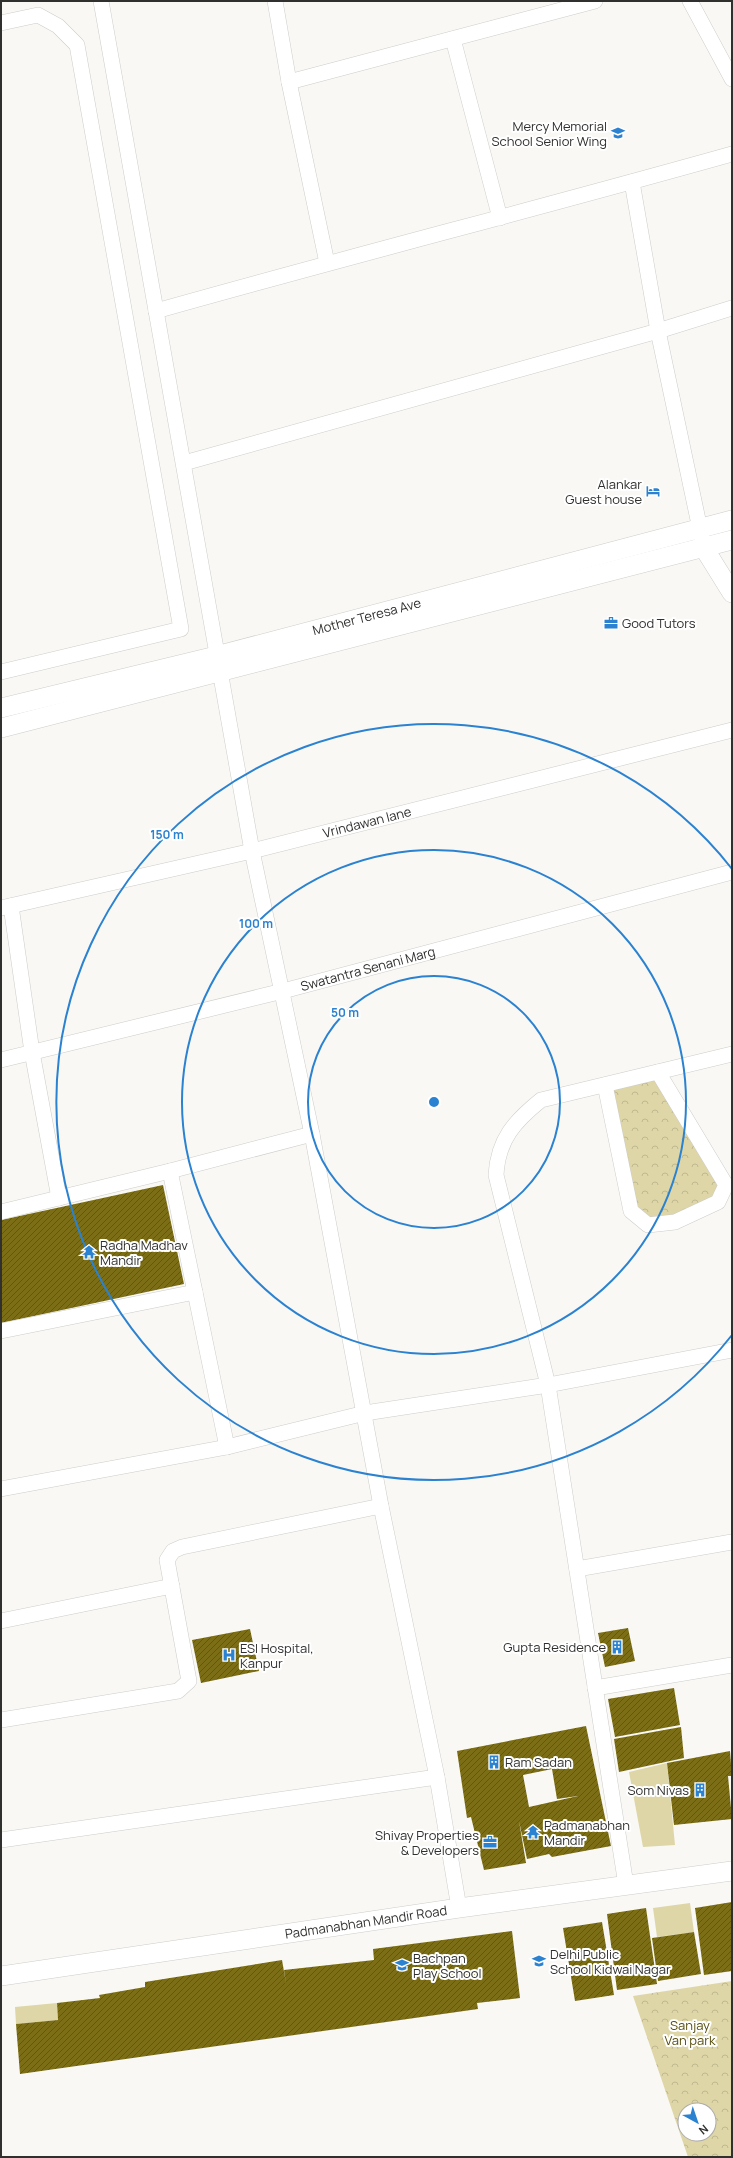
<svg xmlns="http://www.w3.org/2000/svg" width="733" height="2158" font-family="Manrope,sans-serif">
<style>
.park{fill:url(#park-crowns);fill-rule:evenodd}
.garden{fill:#ded6a7}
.building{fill:url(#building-hatch);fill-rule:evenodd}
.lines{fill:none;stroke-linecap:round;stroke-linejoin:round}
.minor-casing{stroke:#cdcdca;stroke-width:16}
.tertiary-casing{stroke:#cdcdca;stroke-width:20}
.minor{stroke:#fff;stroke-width:15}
.tertiary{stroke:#fff;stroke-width:19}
.ring{fill:none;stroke:#2b82d0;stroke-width:2}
.labels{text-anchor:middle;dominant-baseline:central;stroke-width:4;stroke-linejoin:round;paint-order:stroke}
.poi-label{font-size:13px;fill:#30302f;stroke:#fff;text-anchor:start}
.street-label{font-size:13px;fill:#30302f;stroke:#fff}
.park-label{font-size:13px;fill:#584e0f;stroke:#fff}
.centre{fill:#2b82d0;stroke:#fff;stroke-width:2}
.ring-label{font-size:12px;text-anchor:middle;font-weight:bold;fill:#2b82d0;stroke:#fff;stroke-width:4;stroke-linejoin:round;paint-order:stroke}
</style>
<defs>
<pattern id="park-crowns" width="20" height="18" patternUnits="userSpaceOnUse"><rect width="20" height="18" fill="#ded6a7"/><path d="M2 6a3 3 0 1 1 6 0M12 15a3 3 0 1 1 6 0" fill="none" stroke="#bfb890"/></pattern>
<pattern id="building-hatch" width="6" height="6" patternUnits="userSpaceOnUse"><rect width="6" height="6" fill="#7b6e17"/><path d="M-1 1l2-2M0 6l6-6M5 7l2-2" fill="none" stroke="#605615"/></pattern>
</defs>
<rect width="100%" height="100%" fill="#f9f8f5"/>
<path class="park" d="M 657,1075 L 722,1192 L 674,1218 L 653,1221 L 633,1209 L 608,1087 Z
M 732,1981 L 732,2157 L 688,2157 L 633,1996 ZM 685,2110 L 709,2110 L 709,2134 L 685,2134 Z"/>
<path class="garden" d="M 667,1763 L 675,1845 L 643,1847 L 629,1772 Z
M 690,1903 L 694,1932 L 657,1937 L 653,1908 Z
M 57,2003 L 58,2020 L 16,2024 L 15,2007 Z"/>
<path class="building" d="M 163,1185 L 184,1284 L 1,1323 L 1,1220 Z
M 628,1628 L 635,1661 L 605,1667 L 598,1633 Z
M 250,1629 L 259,1671 L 201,1683 L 192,1640 Z
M 674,1688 L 680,1725 L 615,1737 L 608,1699 Z
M 586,1726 L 611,1846 L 552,1857 L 549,1854 L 527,1859 L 519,1821 L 526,1863 L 484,1870 L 471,1817 L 467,1818 L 457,1751 ZM 552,1769 L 557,1799 L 578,1796 L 529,1807 L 523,1775 Z
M 681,1727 L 684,1758 L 619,1772 L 614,1739 Z
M 730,1751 L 732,1776 L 728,1776 L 732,1819 L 674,1825 L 667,1763 Z
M 732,1902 L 732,1971 L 704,1975 L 695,1908 Z
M 646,1908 L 657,1984 L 617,1990 L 607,1914 Z
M 602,1922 L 614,1995 L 575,2001 L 563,1928 Z
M 512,1931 L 520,1998 L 477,2003 L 478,2009 L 20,2074 L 16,2024 L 58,2020 L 57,2003 L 100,1998 L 99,1995 L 145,1987 L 145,1982 L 282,1960 L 286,1983 L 284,1970 L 374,1960 L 373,1949 Z
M 694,1932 L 701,1974 L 658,1981 L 652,1938 Z"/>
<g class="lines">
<g class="minor-casing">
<g id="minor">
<path d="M 101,1 L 252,851 L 312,1134 L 381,1506 L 437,1777 L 459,1908"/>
<path d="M 275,1 L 289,82"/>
<path d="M 690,1 L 732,79"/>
<path d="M 1,23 L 38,15 L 58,26 L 77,45 L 181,629 L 1,672"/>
<path d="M 453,39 L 500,218"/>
<path d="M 327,263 L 289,82 L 595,1"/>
<path d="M 156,311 C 347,257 540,208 732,154"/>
<path d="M 184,463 L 658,331 L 632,182"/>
<path d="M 704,548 L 658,331 L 732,308"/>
<path d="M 11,906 L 32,1052 L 59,1198"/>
<path id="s1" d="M 1,908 L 252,851 L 732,730"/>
<path id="s2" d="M 1,1060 L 283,991 L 732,872"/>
<path d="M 605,1085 L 631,1211 L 648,1225 L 675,1222 L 718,1202 L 726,1185 L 658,1072"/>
<path d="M 170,1171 L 227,1447"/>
<path d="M 1,1212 L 170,1171 L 312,1134"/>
<path d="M 1,1331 L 195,1292"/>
<path d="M 1,1489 L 227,1447 L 365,1413 L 548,1385 L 732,1350"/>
<path d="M 577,1569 L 732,1542"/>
<path d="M 1,1621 L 172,1586"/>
<path d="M 595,1688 L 732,1665"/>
<path d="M 1,1720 L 178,1691 L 189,1681 L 167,1560 L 173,1551 L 182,1547 L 381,1506"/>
<path d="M 1,1840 L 437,1777"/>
<path d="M 626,1885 L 548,1385 L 496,1175 C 498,1139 515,1121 541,1100 L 732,1054"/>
</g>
</g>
<g class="tertiary-casing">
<g id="tertiary">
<path d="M 704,548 L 732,593"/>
<path id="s3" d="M 1,708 L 216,656 L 732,520"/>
<path d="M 1,728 L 732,540"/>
<path id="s4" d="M 1,1976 L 459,1908 L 732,1871"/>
</g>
</g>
<use href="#minor" class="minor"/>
<use href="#tertiary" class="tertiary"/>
</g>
<g class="ring">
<circle cx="434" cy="1102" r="126"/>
<circle cx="434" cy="1102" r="252"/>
<path d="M732 1335A378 378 0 1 1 732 869"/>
</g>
<defs>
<g id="school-bare" transform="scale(1.08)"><path d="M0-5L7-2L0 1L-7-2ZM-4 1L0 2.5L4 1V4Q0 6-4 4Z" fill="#2b82d0" stroke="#fff" stroke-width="2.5" paint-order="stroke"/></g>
<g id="hotel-bare" transform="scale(1.08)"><path d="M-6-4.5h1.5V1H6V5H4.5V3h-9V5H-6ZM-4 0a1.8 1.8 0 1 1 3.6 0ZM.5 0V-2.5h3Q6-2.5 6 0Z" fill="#2b82d0" stroke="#fff" stroke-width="2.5" paint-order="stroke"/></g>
<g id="office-bare" transform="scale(1.08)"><path d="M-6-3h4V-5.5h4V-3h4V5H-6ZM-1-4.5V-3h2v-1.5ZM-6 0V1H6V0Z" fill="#2b82d0" stroke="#fff" stroke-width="2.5" paint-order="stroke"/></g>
<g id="temple-bare" transform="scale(1.08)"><path d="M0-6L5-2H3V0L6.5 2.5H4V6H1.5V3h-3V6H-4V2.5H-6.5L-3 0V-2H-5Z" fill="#2b82d0" stroke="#fff" stroke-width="2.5" paint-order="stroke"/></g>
<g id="building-bare" transform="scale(1.08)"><path d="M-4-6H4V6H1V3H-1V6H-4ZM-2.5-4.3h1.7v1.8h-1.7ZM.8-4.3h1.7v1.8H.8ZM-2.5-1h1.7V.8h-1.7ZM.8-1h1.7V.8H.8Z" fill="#2b82d0" stroke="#fff" stroke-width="2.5" paint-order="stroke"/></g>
<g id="hospital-bare" transform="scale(1.08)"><path d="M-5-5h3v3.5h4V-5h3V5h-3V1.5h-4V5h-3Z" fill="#2b82d0" stroke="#fff" stroke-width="2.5" paint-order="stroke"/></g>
</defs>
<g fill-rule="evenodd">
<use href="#school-bare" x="618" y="133"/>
<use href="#hotel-bare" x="653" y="491"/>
<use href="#office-bare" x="611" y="623"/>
<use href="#temple-bare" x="89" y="1252"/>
<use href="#building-bare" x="617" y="1647"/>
<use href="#hospital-bare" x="229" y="1655"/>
<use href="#building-bare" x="494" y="1762"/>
<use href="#building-bare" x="700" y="1790"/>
<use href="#temple-bare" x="533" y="1832"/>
<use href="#office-bare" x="490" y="1842"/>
<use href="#school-bare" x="539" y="1961"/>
<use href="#school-bare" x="402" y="1965"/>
</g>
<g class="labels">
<g class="poi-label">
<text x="607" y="126" text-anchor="end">Mercy Memorial<tspan x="607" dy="15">School Senior Wing</tspan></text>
<text x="642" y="484" text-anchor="end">Alankar<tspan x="642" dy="15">Guest house</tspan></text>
<text x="622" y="623">Good Tutors</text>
<text x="100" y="1245">Radha Madhav<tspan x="100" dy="15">Mandir</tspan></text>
<text x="606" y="1647" text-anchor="end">Gupta Residence</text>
<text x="240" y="1648">ESI Hospital,<tspan x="240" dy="15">Kanpur</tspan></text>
<text x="505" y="1762">Ram Sadan</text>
<text x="689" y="1790" text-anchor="end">Som Nivas</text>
<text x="544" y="1825">Padmanabhan<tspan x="544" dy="15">Mandir</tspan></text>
<text x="479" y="1835" text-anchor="end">Shivay Properties<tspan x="479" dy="15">&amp; Developers</tspan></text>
<text x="550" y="1954">Delhi Public<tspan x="550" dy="15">School Kidwai Nagar</tspan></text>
<text x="413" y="1958">Bachpan<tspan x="413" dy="15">Play School</tspan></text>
</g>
<g class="street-label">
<text stroke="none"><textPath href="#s3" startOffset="377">Mother Teresa Ave</textPath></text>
<text stroke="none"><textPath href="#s1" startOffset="376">Vrindawan lane</textPath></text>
<text stroke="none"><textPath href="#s2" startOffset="378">Swatantra Senani Marg</textPath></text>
<text stroke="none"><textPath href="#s4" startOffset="369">Padmanabhan Mandir Road</textPath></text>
</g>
<g class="park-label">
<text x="690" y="2025">Sanjay<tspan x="690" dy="15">Van park</tspan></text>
</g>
</g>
<circle cx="434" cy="1102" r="6" class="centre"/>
<g class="ring-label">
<text x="167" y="839">150 m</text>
<text x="256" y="928">100 m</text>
<text x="345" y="1017">50 m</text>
</g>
<rect width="733" height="2158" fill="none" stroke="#30302f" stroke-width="4"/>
<g transform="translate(697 2122) rotate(140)"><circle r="19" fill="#ffffff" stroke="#acacac"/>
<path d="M0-3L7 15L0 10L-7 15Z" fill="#2b82d0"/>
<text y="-6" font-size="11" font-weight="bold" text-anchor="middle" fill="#30302f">N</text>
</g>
</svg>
